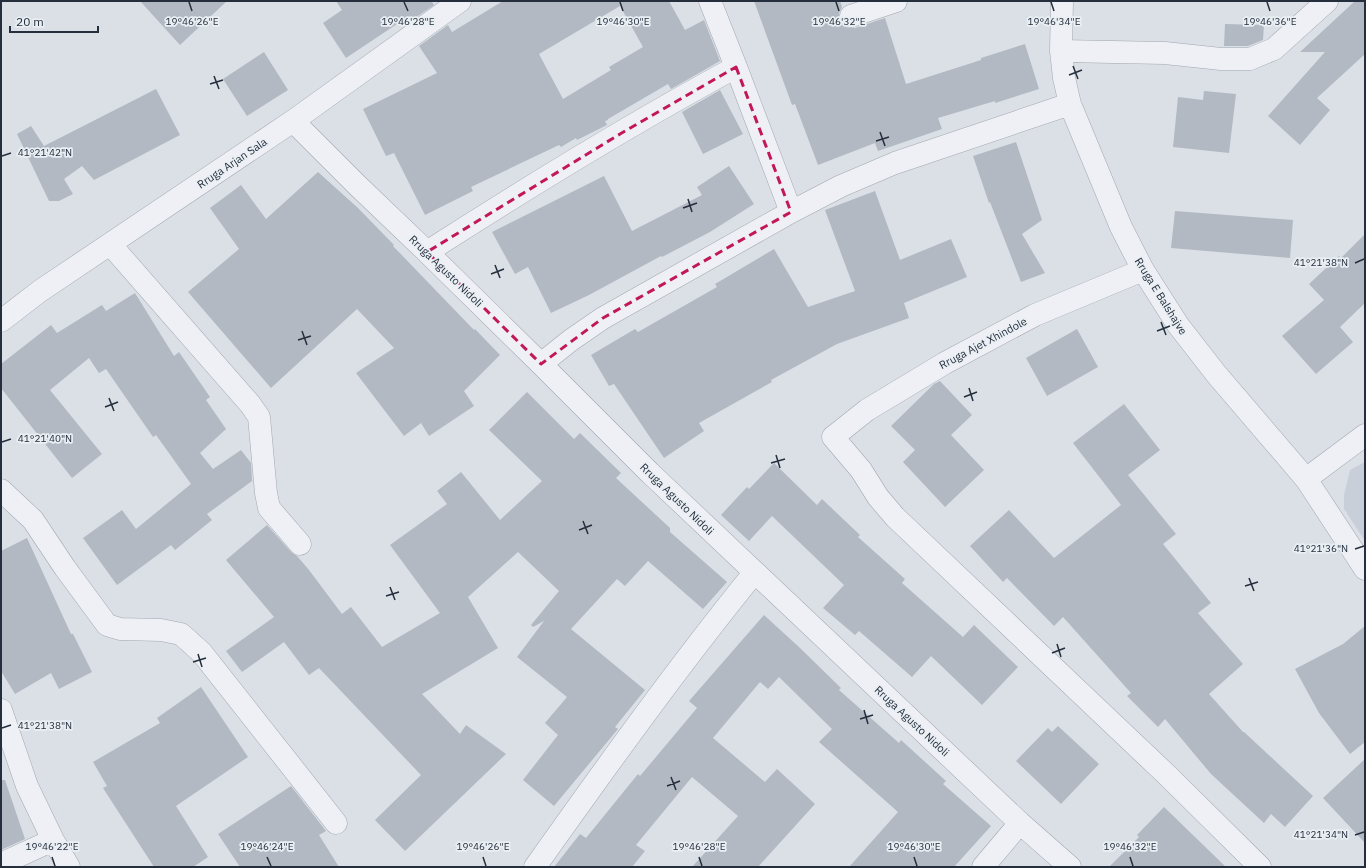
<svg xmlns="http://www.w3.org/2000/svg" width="1366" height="868" font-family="'IBM Plex Sans',sans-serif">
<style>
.built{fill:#c9cfd9}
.building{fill:#b2b9c3;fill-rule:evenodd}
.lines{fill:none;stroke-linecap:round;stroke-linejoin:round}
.minor-casing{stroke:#a1a7b0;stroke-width:23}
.minor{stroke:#eef0f5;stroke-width:22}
.marked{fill:none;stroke:#c2185b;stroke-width:3;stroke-dasharray:8 5;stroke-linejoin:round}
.ticks{fill:none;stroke:#252e3d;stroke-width:1.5}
.labels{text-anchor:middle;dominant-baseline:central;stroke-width:3.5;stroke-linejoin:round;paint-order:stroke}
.street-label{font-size:11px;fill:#252e3d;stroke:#eaeff4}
.ticks-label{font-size:10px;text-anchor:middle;fill:#252e3d;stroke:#eaeff4;stroke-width:3.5;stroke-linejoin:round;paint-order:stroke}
</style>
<rect width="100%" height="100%" fill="#dbe0e6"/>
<path class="built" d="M 1365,462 L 1365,541 L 1344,509 L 1344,495 L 1350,470 Z"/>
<path class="building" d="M 140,1 L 227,1 L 180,45 Z
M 336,1 L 433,1 L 432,2 L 434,5 L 406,24 L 403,20 L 346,58 L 323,23 L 342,10 Z
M 503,1 L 669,1 L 685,30 L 704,20 L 720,61 L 671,89 L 668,84 L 608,119 L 608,120 L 605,121 L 607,125 L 577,140 L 576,138 L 561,147 L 559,145 L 471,187 L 473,191 L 425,215 L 394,153 L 386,156 L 363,109 L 437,73 L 419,46 L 448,25 L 452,32 ZM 620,6 L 643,47 L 609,67 L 611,70 L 563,99 L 539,54 Z
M 754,1 L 840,1 L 842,7 L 839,13 L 839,20 L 843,26 L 849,28 L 855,28 L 885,18 L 906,84 L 981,60 L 981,58 L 1025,44 L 1039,89 L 995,103 L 995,101 L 938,118 L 942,129 L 878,151 L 875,143 L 818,165 L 795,104 L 792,105 Z
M 1355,1 L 1365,1 L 1365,54 L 1317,98 L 1330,110 L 1300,145 L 1268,116 L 1325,52 L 1300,52 Z
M 1225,24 L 1264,25 L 1263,40 L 1248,46 L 1224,46 Z
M 264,52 L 288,90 L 247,116 L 223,79 Z
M 156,89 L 180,135 L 94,180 L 82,166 L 64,179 L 73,194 L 59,201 L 49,201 L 17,134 L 31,126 L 44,146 Z
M 720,90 L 743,134 L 703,154 L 682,112 Z
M 1204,91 L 1236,94 L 1229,153 L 1173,147 L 1178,97 L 1203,100 Z
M 1016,142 L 1042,220 L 1022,234 L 1045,273 L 1021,282 L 990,202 L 989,203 L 973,156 Z
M 729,166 L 754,204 L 710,232 L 662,257 L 661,256 L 589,295 L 551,313 L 528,267 L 515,274 L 492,232 L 604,176 L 632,231 L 702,195 L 697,187 Z
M 318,172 L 358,208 L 394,245 L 393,246 L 474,330 L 475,329 L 500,355 L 464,391 L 474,406 L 429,436 L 421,423 L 404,436 L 356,373 L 394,348 L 357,309 L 271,388 L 188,292 L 239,249 L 210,208 L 241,185 L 266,219 Z
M 875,191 L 900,260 L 951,239 L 967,277 L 904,303 L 909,318 L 837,344 L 771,380 L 772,382 L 699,423 L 704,431 L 664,458 L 614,384 L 609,386 L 591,355 L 635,329 L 638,332 L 717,287 L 715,284 L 774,249 L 808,307 L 855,291 L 825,210 Z
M 1175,211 L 1293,220 L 1290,258 L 1171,248 Z
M 1365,234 L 1365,303 L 1340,327 L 1353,342 L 1316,374 L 1282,336 L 1324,300 L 1309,284 L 1339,256 L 1341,258 Z
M 135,293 L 174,356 L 179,352 L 210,397 L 206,400 L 226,429 L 200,453 L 213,469 L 241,450 L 251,463 L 252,481 L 207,514 L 212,520 L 175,550 L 171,545 L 117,585 L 83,538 L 122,510 L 136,529 L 191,484 L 156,435 L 153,437 L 106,369 L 99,373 L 89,358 L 50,390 L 102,454 L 72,478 L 1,388 L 1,364 L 51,325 L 57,333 L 102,305 L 106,311 Z
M 1077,329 L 1098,367 L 1047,396 L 1026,358 Z
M 940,381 L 972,415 L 951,435 L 984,470 L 945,507 L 903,462 L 915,450 L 891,426 L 934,384 Z
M 527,392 L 574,439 L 580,433 L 621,473 L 616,478 L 670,528 L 670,532 L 727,582 L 703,609 L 648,561 L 625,586 L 617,579 L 571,629 L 645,690 L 615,727 L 618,729 L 554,806 L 523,780 L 558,735 L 545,723 L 567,697 L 517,657 L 544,621 L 533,627 L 531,625 L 559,591 L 518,552 L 468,597 L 498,648 L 422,694 L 460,734 L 466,725 L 506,754 L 405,851 L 375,820 L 421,775 L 319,668 L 309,675 L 284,642 L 242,672 L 226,651 L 274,617 L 226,560 L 267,525 L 291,552 L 297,556 L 309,570 L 342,614 L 351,607 L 382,647 L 440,613 L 390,545 L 447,504 L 437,491 L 461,472 L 500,520 L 542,481 L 489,430 Z
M 1124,404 L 1160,450 L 1128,475 L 1176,534 L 1163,544 L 1211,603 L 1198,613 L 1243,664 L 1209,694 L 1243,732 L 1244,732 L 1313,796 L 1285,827 L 1271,814 L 1264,823 L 1211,774 L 1165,719 L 1158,727 L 1127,696 L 1131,693 L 1063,617 L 1054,626 L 1007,578 L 1003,582 L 970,546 L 1009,510 L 1054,558 L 1121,505 L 1073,443 Z
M 774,463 L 817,505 L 822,499 L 860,535 L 858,537 L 905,579 L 902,583 L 963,637 L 974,625 L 1018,667 L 982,705 L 931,656 L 912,677 L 859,631 L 855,635 L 823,608 L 844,585 L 772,516 L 749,541 L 721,515 L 747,487 L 749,489 Z
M 27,538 L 71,634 L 73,634 L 92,672 L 59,689 L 51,673 L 15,694 L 1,671 L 1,551 Z
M 764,615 L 800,648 L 841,688 L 839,690 L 899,743 L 901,740 L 946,781 L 943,784 L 991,826 L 954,867 L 849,867 L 898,812 L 819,742 L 832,729 L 779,677 L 768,689 L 760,682 L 713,738 L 765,782 L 777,769 L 815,804 L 758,867 L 692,867 L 738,816 L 692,777 L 636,845 L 645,851 L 632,867 L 554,867 L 580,834 L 586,838 L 638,774 L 640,776 L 697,708 L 689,701 Z
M 1365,626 L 1365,742 L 1350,754 L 1319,713 L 1295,669 L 1343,644 Z
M 201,687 L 248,757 L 176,806 L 208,857 L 193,867 L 154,867 L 103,788 L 107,786 L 93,762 L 160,723 L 157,718 Z
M 1058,726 L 1099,764 L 1061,804 L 1016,761 L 1048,728 L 1052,732 Z
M 1365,759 L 1365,843 L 1323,798 Z
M 1,780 L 5,780 L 25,839 L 1,850 Z
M 291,786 L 326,831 L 319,835 L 339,867 L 240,867 L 218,834 Z
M 1164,807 L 1226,867 L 1109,867 L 1139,837 L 1137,835 Z"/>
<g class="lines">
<g class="minor-casing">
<path id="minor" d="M 710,1 L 736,67 L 791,212
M 1062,1 L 1061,51 L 1064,78 L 1070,104 L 1121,227 L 1143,270 L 1178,325 L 1217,375 L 1306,479 L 1365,569
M 851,16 L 896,1
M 1061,51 L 1165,53 L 1221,59 L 1250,59 L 1274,49 L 1327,1
M 293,121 L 357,185 L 427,252 L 541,364 L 650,473 L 1020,823 L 1070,867
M 110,244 L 250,404 L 259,417 L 266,493 L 269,508 L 300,544
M 427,252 C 528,187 631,124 736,67
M 1143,270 L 1035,315 L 945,363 L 867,410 L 833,437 L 861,470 L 878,497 L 895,517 L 1168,776 L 1260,867
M 1,321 L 40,291 L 293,121 L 460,1
M 541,364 L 571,340 L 603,318 L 791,212 L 841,186 L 895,163 L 1070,104
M 1306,479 L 1365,435
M 1,490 L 33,520 L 65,568 L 107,625 L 120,629 L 161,630 L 181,634 L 202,653 L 336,823
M 1,710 L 27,786 L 53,840 L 69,867
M 1,864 L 53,840
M 535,867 C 606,767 677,668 754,573
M 983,867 L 1020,823"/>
</g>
<use href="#minor" class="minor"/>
</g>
<path class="marked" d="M 736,67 L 791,212 L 603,318 L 541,364 L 427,252 L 620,134 Z"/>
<path class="ticks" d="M 189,2 L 192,11M 404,2 L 408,11M 620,2 L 623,11M 836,2 L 839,11M 1051,2 L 1054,11M 1267,2 L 1270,11M 1073,66 L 1078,79M 1069,75 L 1082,70M 214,76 L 219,89M 210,84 L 223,80M 880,132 L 885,146M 876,141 L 889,137M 2,156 L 11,153M 688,199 L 692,212M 683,208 L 697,203M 1355,263 L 1364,259M 495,265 L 500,278M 491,274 L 504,269M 1161,322 L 1166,335M 302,331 L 307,345M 1157,331 L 1170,326M 298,340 L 311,336M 969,388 L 973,401M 964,397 L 977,392M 109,398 L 114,411M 105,407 L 118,402M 2,442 L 11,439M 776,455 L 780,468M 771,463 L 785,459M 583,521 L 588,534M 579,530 L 592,525M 1355,549 L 1364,546M 1249,578 L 1254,591M 1245,586 L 1258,582M 390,587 L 395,600M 386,596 L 399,592M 1057,644 L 1061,657M 1052,653 L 1065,648M 198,654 L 202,667M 193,662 L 206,658M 864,710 L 868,724M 860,719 L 873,715M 2,728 L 11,725M 671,777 L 676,790M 667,786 L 680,781M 1355,835 L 1364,832M 52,857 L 55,866M 267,857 L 271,866M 483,857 L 486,866M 699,857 L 702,866M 914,857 L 917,866M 1130,857 L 1133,866"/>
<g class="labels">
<g class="street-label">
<text transform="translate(232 163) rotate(-34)">Rruga Arjan Sala</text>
<text transform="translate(446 271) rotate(44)">Rruga Agusto Nidoli</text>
<text transform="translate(1161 296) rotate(58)">Rruga E Balshajve</text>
<text transform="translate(983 343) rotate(-28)">Rruga Ajet Xhindole</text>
<text transform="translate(677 499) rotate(44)">Rruga Agusto Nidoli</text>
<text transform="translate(912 721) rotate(43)">Rruga Agusto Nidoli</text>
</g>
</g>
<g class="ticks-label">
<text x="1270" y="25">19°46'36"E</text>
<text x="192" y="25">19°46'26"E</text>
<text x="408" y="25">19°46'28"E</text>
<text x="623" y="25">19°46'30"E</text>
<text x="839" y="25">19°46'32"E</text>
<text x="1054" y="25">19°46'34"E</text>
<text x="45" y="156">41°21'42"N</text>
<text x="1321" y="266">41°21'38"N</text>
<text x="45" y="442">41°21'40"N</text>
<text x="1321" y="552">41°21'36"N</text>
<text x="45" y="729">41°21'38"N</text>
<text x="1321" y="838">41°21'34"N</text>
<text x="52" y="850">19°46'22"E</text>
<text x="267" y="850">19°46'24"E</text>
<text x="483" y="850">19°46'26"E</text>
<text x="699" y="850">19°46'28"E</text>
<text x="914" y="850">19°46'30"E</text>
<text x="1130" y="850">19°46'32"E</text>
</g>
<rect width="1366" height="868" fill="none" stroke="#252e3d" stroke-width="4"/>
<path d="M10 26v6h88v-6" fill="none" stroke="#252e3d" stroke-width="2"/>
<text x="16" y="26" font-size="12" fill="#252e3d" stroke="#eaeff4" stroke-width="3" paint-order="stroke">20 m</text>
</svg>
